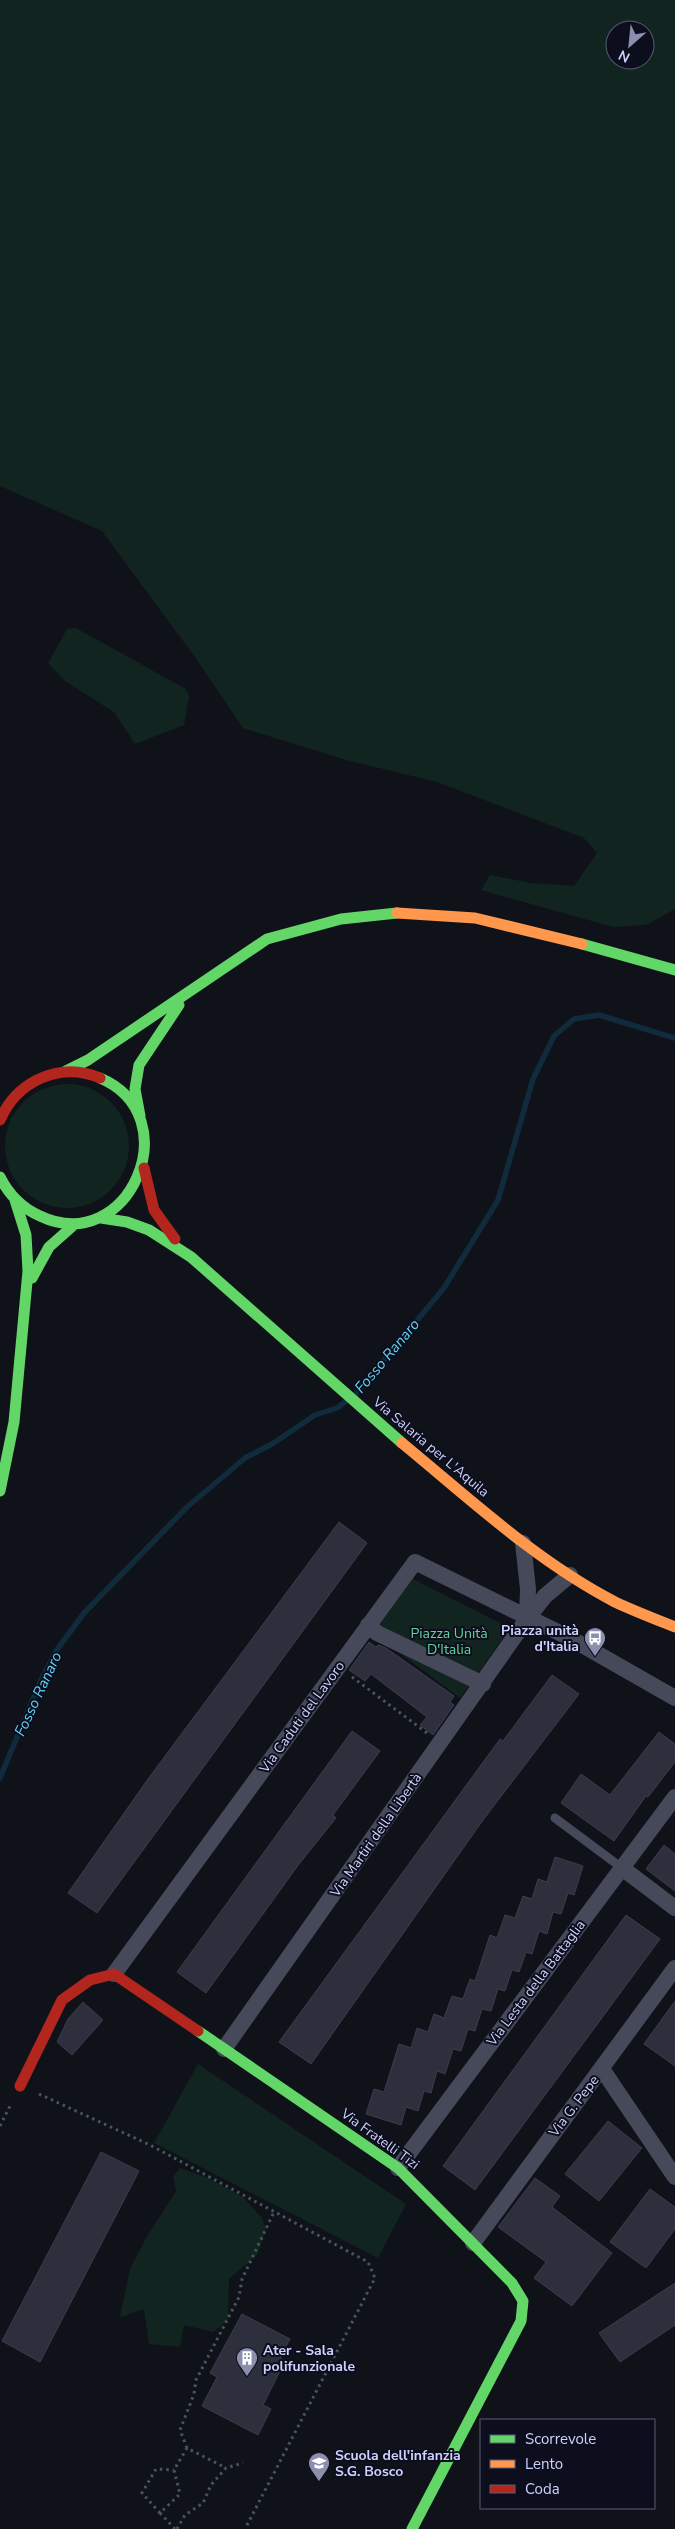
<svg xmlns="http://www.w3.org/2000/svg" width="675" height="2529" font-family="'Nunito Sans',sans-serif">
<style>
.green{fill:#112420;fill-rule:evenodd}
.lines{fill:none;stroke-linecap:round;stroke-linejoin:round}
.stream{stroke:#0f2b3c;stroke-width:5.5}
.building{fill:#2e2f3c;stroke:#3b3d4d}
.path{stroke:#46565c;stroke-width:3;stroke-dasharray:2.5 4;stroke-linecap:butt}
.lane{stroke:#46495a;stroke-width:9}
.street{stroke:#46495a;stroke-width:16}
.fast{stroke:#63d668;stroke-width:11}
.slow{stroke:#ff974d;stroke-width:11}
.jam{stroke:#b3261e;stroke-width:11}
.labels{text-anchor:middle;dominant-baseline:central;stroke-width:4;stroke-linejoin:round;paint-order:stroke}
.street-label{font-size:14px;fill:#cdd2fc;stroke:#0d0e1d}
.poi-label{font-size:14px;font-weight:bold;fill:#cdd2fc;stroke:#0d0e1d;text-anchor:start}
.park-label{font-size:14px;fill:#5fd69c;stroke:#0d0e1d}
.water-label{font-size:15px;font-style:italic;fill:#62d3f4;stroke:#0d0e1d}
</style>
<rect width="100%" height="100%" fill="#10121a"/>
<path class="green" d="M 0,0 L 675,0 L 675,909 L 646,925 L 613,927 L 481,890 L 490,875 L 531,883 L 574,886 L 597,853 L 584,838 L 437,782 L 346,760 L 243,728 L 197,660 L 102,531 L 0,486 ZM 615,30 L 645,30 L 645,60 L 615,60 Z
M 76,628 L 186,689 L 189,696 L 184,725 L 135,744 L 114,712 L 65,681 L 48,663 L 67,629 Z
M5 1146a62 62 0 1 1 124 0a62 62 0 1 1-124 0Z
M 411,1578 L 510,1628 L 460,1698 L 373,1633 Z
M 198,2064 L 406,2204 L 378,2258 L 154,2143 Z
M 180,2168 L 208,2178 L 243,2197 L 262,2218 L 266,2229 L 258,2254 L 229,2279 L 228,2320 L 213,2332 L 184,2325 L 180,2347 L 149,2344 L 144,2309 L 120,2317 L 130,2269 L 146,2238 L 176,2191 L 173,2177 Z"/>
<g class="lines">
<path class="stream" d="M 355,1395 L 444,1288 L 498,1200 L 533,1079 L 554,1036 L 574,1019 L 599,1015 L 675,1038
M 0,1778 L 40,1682 L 56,1651 L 84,1613 L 187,1507 L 245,1458 L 272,1444 L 315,1415 L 337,1408 L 345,1402"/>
</g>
<path class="building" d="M 339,1522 L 367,1543 L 97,1913 L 68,1893 L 148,1779 Z
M 369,1642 L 376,1647 L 378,1645 L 386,1648 L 454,1696 L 450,1702 L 454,1705 L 433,1735 L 420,1725 L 427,1717 L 371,1674 L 365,1681 L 349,1670 Z
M 552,1675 L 579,1694 L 483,1820 L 311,2064 L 279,2042 L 500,1739 L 503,1741 Z
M 352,1731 L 380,1751 L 333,1815 L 336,1818 L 299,1864 L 206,1993 L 177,1972 Z
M 659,1732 L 675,1744 L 675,1762 L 648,1797 L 646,1796 L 614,1841 L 561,1803 L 581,1774 L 610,1795 Z
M 664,1845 L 675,1854 L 675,1891 L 646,1869 Z
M 555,1857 L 583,1866 L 574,1895 L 568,1893 L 561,1914 L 553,1912 L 547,1934 L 539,1931 L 532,1954 L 526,1952 L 519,1972 L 512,1970 L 505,1991 L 498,1989 L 491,2011 L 482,2009 L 475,2031 L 468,2029 L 461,2051 L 453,2049 L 445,2074 L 437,2071 L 431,2093 L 424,2091 L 418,2111 L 406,2107 L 401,2125 L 366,2114 L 374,2089 L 384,2092 L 399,2044 L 411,2048 L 417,2028 L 428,2032 L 434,2014 L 444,2018 L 452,1996 L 463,1999 L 470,1979 L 475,1981 L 490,1935 L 497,1938 L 505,1915 L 515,1918 L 523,1896 L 532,1899 L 538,1879 L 547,1882 Z
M 626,1915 L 660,1939 L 475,2190 L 443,2166 Z
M 675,2001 L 675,2066 L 644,2044 Z
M 83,2002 L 103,2020 L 72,2055 L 57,2042 L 68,2019 Z
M 608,2121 L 642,2148 L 599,2201 L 565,2174 Z
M 101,2152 L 139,2171 L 40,2362 L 2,2341 Z
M 535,2178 L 560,2196 L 552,2207 L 612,2253 L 572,2306 L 534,2278 L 546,2262 L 498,2227 Z
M 650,2189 L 675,2207 L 675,2229 L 646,2268 L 610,2242 Z
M 675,2283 L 675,2325 L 620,2362 L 599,2333 Z
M 242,2314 L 290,2339 L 280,2358 L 285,2361 L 263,2405 L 271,2409 L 258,2435 L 202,2406 L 217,2377 L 210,2373 Z"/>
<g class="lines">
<path class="path" d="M 352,1677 L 427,1733
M 39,2094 L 150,2145 L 368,2262 L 375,2278 L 245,2529
M 0,2126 L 11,2104
M 187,2448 L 180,2430 L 194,2394 L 196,2380 L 239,2297 L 242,2279 L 274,2212
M 160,2513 L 142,2493 L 156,2469 L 174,2470
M 175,2529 L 160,2513 L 180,2494 L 174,2470 L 187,2448 L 226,2468
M 177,2529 L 185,2515 L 203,2503 L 211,2485 L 226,2468 L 243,2463"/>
<path class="lane" d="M 555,1818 L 622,1868"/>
<path class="street" d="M 523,1543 L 528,1589 L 527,1619 L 545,1596 L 570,1575
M 368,1625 L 377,1633 L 483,1684
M 622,1868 L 675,1908
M 114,1974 L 415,1562 L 570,1638 L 675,1698
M 224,2049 L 527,1619
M 602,2069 L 675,2177
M 398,2168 L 675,1797
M 473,2243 L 675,1968"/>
<path class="fast" d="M 582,944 L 675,970
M 66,1071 L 88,1060 L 267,939 L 341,919 L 397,913
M 140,1116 L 135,1089 L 139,1065 L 179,1005
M 0,1177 C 9,1195 22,1208 40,1216 C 129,1258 190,1116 100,1078
M 101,1218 L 127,1222 L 149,1230 L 191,1257 L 402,1443
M 32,1278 L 49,1247 L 75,1224
M 0,1491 L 14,1422 L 28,1271 L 26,1235 L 15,1200
M 198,2031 L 398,2168 L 512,2283 L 523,2301 L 521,2321 L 412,2529"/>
<path class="slow" d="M 397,913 L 475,918 L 582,944
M 402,1443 C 470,1499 536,1561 615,1602 C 634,1611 655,1619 675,1627"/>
<path class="jam" d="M 0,1120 C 17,1081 60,1061 100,1078
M 144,1168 L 154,1210 L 175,1239
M 20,2086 L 62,2000 L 90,1980 L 114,1974 L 198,2031"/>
</g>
<defs>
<g id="bus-pin" transform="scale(1.125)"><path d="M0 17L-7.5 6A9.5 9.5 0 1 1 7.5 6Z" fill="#8b8fad" stroke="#0d0e1d"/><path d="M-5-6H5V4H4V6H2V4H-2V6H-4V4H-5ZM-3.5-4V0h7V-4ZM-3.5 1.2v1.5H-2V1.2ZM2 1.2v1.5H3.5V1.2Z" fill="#fff"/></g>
<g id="building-pin" transform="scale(1.125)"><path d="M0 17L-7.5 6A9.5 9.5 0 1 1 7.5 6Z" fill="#8b8fad" stroke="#0d0e1d"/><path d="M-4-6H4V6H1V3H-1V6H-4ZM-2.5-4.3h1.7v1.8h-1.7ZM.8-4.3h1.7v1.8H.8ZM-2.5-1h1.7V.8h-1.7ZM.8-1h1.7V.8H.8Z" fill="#fff"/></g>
<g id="school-pin" transform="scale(1.125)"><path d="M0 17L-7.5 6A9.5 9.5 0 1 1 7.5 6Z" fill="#8b8fad" stroke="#0d0e1d"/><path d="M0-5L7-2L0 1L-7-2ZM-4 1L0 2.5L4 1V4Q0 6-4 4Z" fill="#fff"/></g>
</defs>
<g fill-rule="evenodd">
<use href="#bus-pin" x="595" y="1638"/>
<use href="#building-pin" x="247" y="2358"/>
<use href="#school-pin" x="319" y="2463"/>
</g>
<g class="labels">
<g class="street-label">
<text transform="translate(431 1447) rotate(40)">Via Salaria per L'Aquila</text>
<text transform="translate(302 1717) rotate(-54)">Via Caduti del Lavoro</text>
<text transform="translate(376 1835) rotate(-55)">Via Martiri della Libertà</text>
<text transform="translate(536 1983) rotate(-53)">Via Lesta della Battaglia</text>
<text transform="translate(574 2106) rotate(-53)">Via G. Pepe</text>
<text transform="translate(380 2139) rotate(36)">Via Fratelli Tizi</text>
</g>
<g class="poi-label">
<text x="579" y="1630" text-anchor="end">Piazza unità<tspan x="579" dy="16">d'Italia</tspan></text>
<text x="263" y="2350">Ater - Sala<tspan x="263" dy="16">polifunzionale</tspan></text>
<text x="335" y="2455">Scuola dell'infanzia<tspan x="335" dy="16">S.G. Bosco</tspan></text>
</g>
<g class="park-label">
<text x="449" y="1633">Piazza Unità<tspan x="449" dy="16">D'Italia</tspan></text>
</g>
<g class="water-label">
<text transform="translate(387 1356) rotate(-50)">Fosso Ranaro</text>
<text transform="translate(38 1694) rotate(-65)">Fosso Ranaro</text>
</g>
</g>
<rect x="480" y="2419" width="175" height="90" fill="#0d0e1d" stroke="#5a5c76"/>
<rect x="490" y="2435" width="25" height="8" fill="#63d668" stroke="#5a5c76"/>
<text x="525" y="2444" font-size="15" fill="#cdd2fc">Scorrevole</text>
<rect x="490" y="2460" width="25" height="8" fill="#ff974d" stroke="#5a5c76"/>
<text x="525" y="2469" font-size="15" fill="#cdd2fc">Lento</text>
<rect x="490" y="2485" width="25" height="8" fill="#b3261e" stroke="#5a5c76"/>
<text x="525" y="2494" font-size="15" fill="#cdd2fc">Coda</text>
<g transform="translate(630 45) rotate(207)"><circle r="24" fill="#0d0e1d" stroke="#5a5c76"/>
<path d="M0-4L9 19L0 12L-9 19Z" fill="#8b8fad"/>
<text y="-8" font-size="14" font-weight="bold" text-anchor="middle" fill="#cdd2fc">N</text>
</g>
</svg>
